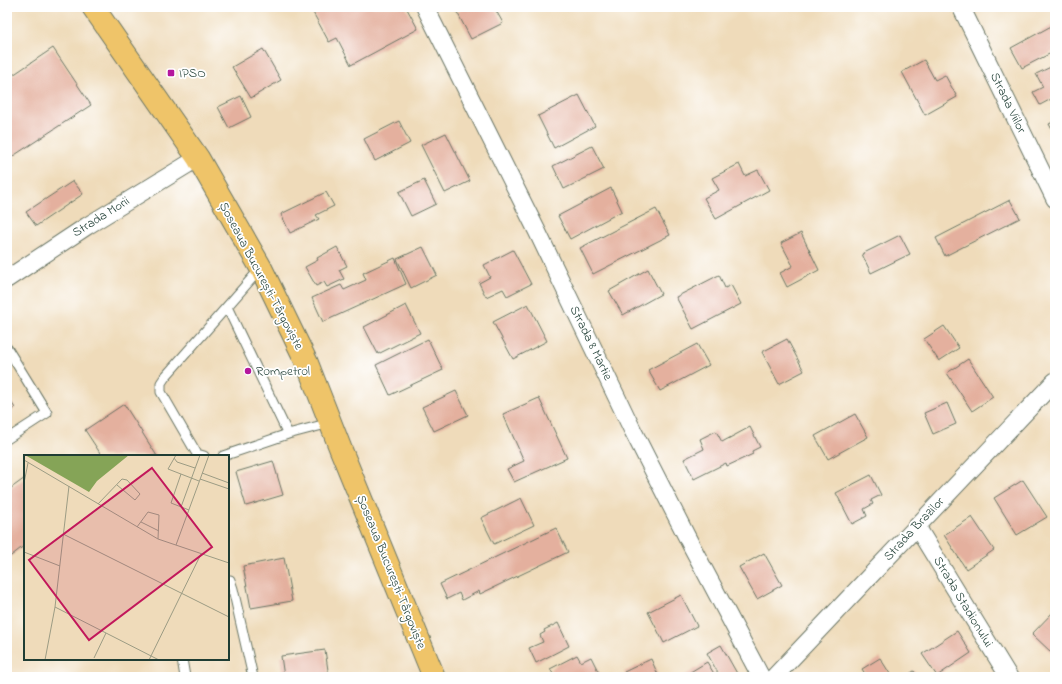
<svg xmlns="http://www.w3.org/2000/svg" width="1062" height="684" font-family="'Indie Flower',sans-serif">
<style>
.building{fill:#e4b09e}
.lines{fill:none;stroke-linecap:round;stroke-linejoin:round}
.service-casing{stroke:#687463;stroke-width:11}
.minor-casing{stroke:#687463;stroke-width:19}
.primary-casing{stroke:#687463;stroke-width:24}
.service{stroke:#fff;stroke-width:9}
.minor{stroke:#fff;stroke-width:17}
.primary{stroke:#efc469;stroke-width:22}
.poi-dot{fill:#b5179e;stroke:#fff;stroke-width:1.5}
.labels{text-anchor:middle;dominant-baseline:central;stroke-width:3.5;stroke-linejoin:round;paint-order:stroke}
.poi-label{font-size:13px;fill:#1f3d34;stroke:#fff;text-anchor:start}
.street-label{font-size:13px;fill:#1f3d34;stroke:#fff}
.inset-road{fill:none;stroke:#9c9c84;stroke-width:1}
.view{fill:#c2185b;fill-opacity:0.15;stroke:#c2185b;stroke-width:2}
.inset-edge{fill:none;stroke:#1f3d34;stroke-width:2}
</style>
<rect width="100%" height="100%" fill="#fff"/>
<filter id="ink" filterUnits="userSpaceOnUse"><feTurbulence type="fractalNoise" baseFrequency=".025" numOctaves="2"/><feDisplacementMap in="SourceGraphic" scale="8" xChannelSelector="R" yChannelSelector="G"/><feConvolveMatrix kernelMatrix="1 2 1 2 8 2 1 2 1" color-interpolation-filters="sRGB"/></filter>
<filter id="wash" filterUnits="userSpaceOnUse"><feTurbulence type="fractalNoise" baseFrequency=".012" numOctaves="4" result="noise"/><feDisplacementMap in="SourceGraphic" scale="16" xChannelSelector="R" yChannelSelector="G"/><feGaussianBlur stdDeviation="0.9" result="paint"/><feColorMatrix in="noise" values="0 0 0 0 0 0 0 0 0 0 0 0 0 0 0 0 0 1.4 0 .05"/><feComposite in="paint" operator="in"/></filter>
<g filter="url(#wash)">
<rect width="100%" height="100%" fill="#efdbba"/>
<g id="blocks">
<path class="building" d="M 310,7 L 406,7 L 418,29 L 351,65 L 337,38 L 329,42 Z
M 467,7 L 494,7 L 503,23 L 471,39 L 457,12 Z
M 1055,24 L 1055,51 L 1022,68 L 1011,48 Z
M 53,48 L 91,105 L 7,160 L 7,79 Z
M 263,49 L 281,80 L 251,98 L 232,67 Z
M 924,60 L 935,80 L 945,75 L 957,97 L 925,115 L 902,72 Z
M 1055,65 L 1055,97 L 1040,105 L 1033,92 L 1043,87 L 1036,74 Z
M 579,95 L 595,126 L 554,148 L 538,116 Z
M 241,96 L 251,117 L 229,128 L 218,107 Z
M 399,121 L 410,143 L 375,161 L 364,139 Z
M 1055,121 L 1055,135 L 1049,124 Z
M 446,133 L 470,181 L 445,193 L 421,145 Z
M 592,146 L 604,169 L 564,189 L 553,166 Z
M 739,164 L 745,176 L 758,170 L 769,190 L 716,219 L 704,198 L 719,190 L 712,178 Z
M 424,180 L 436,204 L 411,216 L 399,192 Z
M 73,181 L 83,194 L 36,226 L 26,212 Z
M 611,188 L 622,211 L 570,239 L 558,216 Z
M 326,192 L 334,206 L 316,215 L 319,219 L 290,233 L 281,214 Z
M 1010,200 L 1020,218 L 945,256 L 936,238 Z
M 656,209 L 670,235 L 593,274 L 580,248 Z
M 801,233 L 819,270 L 787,287 L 780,273 L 793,266 L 781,243 Z
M 900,235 L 910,254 L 871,273 L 862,254 Z
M 337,247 L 347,266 L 339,270 L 344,279 L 327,287 L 324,282 L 316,286 L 305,267 L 318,260 L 317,258 Z
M 423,247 L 437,275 L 411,288 L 397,259 Z
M 513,250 L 531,284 L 507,296 L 503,289 L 486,297 L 479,283 L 490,277 L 484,265 Z
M 395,258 L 406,284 L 323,322 L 312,298 L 341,285 L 344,290 L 366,280 L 363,273 Z
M 648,269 L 661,294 L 623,315 L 609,291 Z
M 719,275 L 725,288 L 731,285 L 741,304 L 693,329 L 676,297 Z
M 528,304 L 547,341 L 513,359 L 493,322 Z
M 406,305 L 420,333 L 378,354 L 364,327 Z
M 944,326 L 959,348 L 939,361 L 924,339 Z
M 428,339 L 443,370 L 390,395 L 376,365 Z
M 787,339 L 804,371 L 779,384 L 762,352 Z
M 697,344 L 709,365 L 660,391 L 648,370 Z
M 968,359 L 993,397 L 972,411 L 947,373 Z
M 456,391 L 468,415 L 434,431 L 422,407 Z
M 7,396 L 15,408 L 7,413 Z
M 539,398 L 567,458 L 514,482 L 507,469 L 524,461 L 503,414 Z
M 947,403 L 956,424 L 933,434 L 924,413 Z
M 124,404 L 157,456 L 102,456 L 85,430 Z
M 855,414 L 868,437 L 828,459 L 815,436 Z
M 750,427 L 760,447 L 752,451 L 753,454 L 727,466 L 726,463 L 694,479 L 684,459 L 704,449 L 700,439 L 716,431 L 722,442 Z
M 273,461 L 283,495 L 246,506 L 236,472 Z
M 871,475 L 881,495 L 871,500 L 873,504 L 864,509 L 867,516 L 852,524 L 836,493 Z
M 25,478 L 25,545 L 7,559 L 7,491 Z
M 1023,480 L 1047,517 L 1017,535 L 994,498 Z
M 521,498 L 534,525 L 494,544 L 481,518 Z
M 972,517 L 994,550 L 966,569 L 944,535 Z
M 556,528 L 568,552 L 480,594 L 479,591 L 462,600 L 459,593 L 447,599 L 440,584 Z
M 764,553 L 782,585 L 757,599 L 739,567 Z
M 284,558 L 292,601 L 251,608 L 243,566 Z
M 681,595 L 697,626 L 664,643 L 648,612 Z
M 1055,610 L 1055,652 L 1053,654 L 1032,634 Z
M 558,623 L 569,646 L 536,663 L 529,648 L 543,642 L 540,635 L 545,632 L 544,630 Z
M 957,631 L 971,653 L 937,676 L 922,654 Z
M 721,645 L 739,677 L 720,677 L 707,653 Z
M 325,650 L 329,677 L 284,677 L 281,656 Z
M 577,655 L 581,662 L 591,657 L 601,677 L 555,677 L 550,669 Z
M 880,658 L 892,677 L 867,677 L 862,669 Z
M 651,659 L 659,677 L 627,677 L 624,672 Z
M 707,662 L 716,677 L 682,677 Z
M 914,671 L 918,677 L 904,677 Z
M 240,674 L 240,677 L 224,677 L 224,676 Z"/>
</g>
</g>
<g filter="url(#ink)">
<use href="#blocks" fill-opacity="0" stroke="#687463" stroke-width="1"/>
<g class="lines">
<g class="service-casing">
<path id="service" d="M 227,307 L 288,434
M 7,348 L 47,413 L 7,439
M 204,456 L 197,454 L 161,392 L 161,383 L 165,377 L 261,268
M 223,456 L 288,434 L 330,423
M 228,580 L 230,580 L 233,589 L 253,677
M 182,659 L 185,677"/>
</g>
<g class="minor-casing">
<path id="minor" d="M 425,7 L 537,231 L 632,429 L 691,545 L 761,677
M 961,7 L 1055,199
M 7,279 L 87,226 L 198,158
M 917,527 L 1009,677
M 774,677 C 868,578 961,479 1055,381"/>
</g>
<g class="primary-casing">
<path id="primary" d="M 93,7 L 198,158 L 261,268 L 307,363 L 341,450 L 434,677"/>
</g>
<use href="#service" class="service"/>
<use href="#minor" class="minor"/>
<use href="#primary" class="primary"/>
</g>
</g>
<g class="poi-dot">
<rect x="167" y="69" width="8" height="8" rx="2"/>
<circle cx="248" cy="371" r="4"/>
</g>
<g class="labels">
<g class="poi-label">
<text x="179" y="73">IPSO</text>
<text x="256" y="371">Rompetrol</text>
</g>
<g class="street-label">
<text transform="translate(1008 103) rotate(64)">Strada Viilor</text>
<text transform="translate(101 217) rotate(-32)">Strada Morii</text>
<text transform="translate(261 276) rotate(62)">Șoseaua București-Târgoviște</text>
<text transform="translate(591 343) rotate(64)">Strada 8 Martie</text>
<text transform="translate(914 529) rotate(-47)">Strada Brazilor</text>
<text transform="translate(391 572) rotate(68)">Șoseaua București-Târgoviște</text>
<text transform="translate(963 602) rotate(59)">Strada Stadionului</text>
</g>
</g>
<g transform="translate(24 455)">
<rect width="205" height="205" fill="#efdbba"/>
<path d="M 1,0 L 105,0 L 73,26 L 65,37 Z" fill="#85a457"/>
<path class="inset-road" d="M 152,0 L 144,14 L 175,26M 150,3 L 153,7 L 171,13M 0,5 L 134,84 L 205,108M 178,18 L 205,28M 157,19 L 147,48 L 165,55M 176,24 L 205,34M 0,28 L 4,8M 74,49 L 98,24 L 103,25 L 116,39 L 111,45 L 93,30M 157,52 L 176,0M 117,67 L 135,76M 113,72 L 124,57 L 135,60 L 134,84M 39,79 L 205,162M 152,90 L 185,0M 0,97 L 36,111M 31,152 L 135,205M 70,203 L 82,178M 21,205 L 31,152 L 45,31M 125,205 L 177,99"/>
<path class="view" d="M 128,13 L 188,92 L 65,185 L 5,105 Z"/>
<rect width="205" height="205" class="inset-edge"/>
</g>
<rect width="1062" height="684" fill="none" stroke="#fff" stroke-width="24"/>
</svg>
